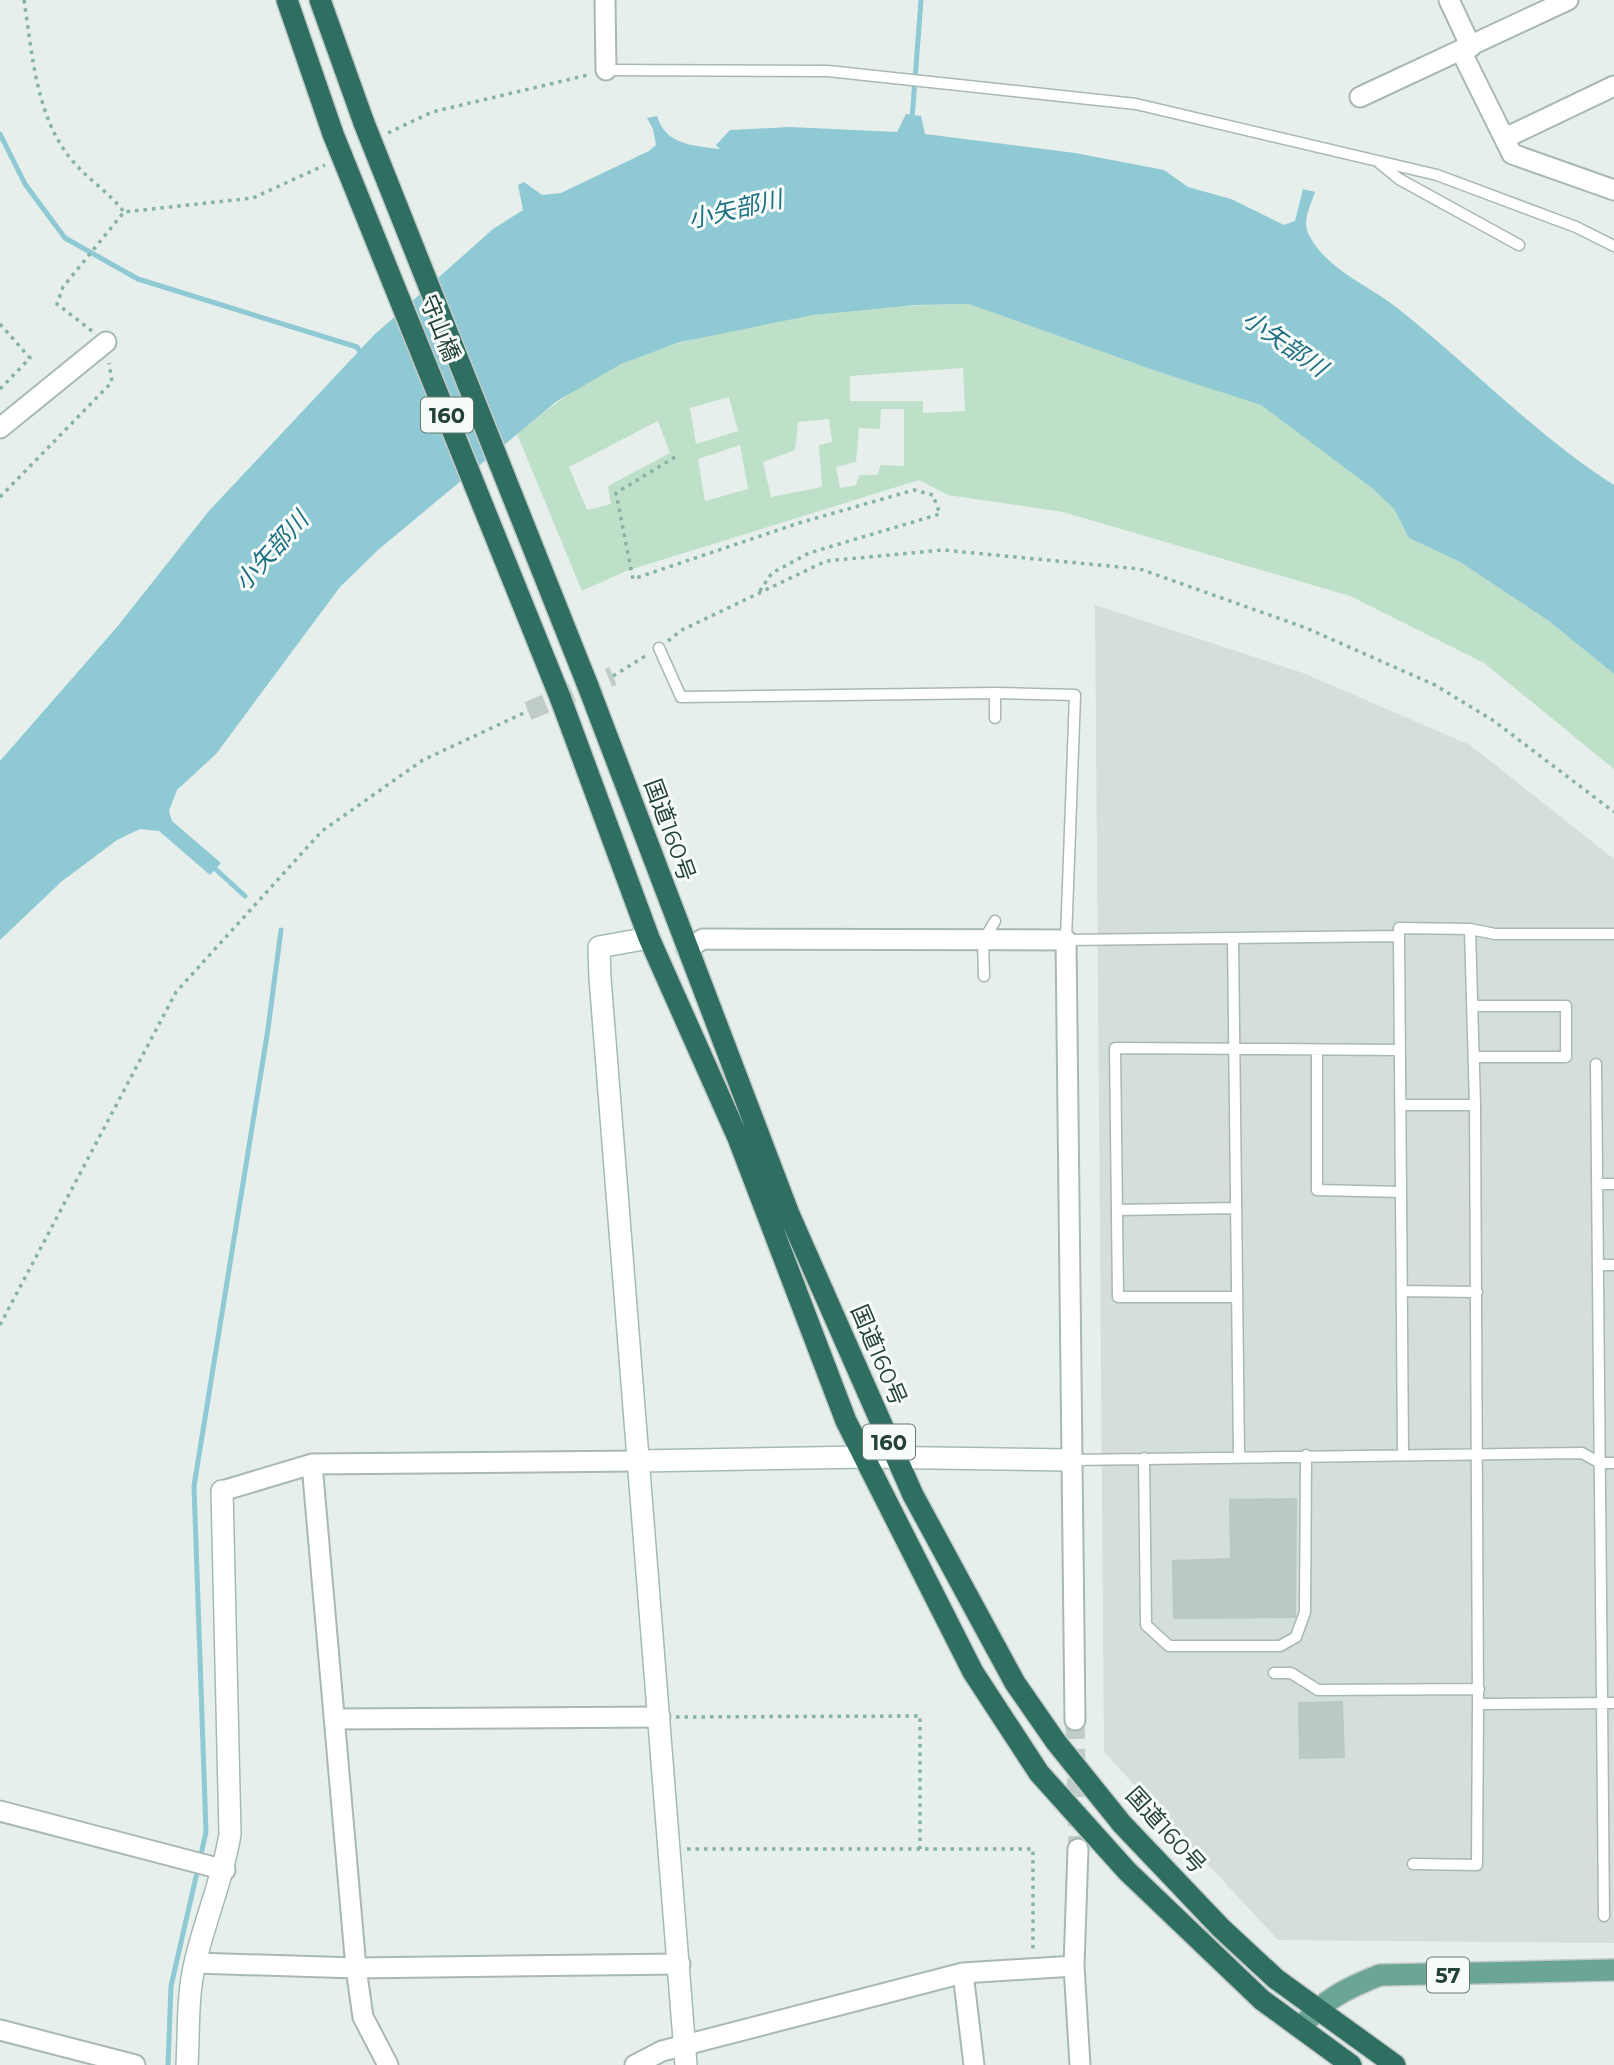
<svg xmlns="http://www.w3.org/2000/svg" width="1614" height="2065" font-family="Montserrat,'Noto Sans JP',sans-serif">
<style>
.built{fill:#d4dfda}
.green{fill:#bfe0c8;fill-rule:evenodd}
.water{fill:#8ec9d4}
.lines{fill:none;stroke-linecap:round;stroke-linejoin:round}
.stream{stroke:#8ec9d4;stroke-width:5}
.building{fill:#bbcac4;stroke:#b8c9c2;stroke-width:2}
.street-tunnel{stroke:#bfccc8;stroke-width:19;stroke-dasharray:19 10;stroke-linecap:butt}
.lane-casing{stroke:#a8b8b2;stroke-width:13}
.street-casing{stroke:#a8b8b2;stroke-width:23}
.secondary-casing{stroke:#a4bbb3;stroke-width:24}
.primary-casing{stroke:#c2cac8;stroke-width:24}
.highway-casing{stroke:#c2cac8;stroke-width:24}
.path{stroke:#86b3a5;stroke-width:3.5;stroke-dasharray:3.5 5;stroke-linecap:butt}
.lane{stroke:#fff;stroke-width:10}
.street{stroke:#fff;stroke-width:19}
.secondary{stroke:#fff;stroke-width:21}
.primary{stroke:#6aa596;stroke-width:21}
.highway{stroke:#2f6f62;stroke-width:21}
.highway-bridge-casing{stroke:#c2cac8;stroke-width:24;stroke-linecap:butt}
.highway-bridge{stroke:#2f6f62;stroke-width:21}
.labels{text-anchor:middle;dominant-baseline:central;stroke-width:6;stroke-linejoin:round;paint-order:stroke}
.shield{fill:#f7fbf9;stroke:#637a73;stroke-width:2}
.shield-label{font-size:21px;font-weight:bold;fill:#24423a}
.street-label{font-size:23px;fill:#24423a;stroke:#f7fbf9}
.water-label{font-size:24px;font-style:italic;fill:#1c6f80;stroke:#f7fbf9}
</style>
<rect width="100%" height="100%" fill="#e6efeb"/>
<path class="built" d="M 1095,605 L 1303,673 L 1470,745 L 1614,859 L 1614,1943 L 1278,1940 L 1104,1752 Z"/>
<path class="green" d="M 969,304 L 1159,372 L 1262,405 L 1373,489 L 1394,509 L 1409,538 L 1460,562 L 1549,621 L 1614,674 L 1614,769 L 1484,663 L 1350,596 L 1063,512 L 948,495 L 919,480 L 626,571 L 582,591 L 517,434 C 550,407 584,380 624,363 C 730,318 854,306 969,304 ZM 963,368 L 965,411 L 923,413 L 923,401 L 850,401 L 850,376 ZM 729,397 L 738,431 L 696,444 L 690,408 ZM 881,409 L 904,409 L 904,466 L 881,465 L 877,475 L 859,475 L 856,485 L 840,488 L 836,467 L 856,462 L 859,428 L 880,429 ZM 829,419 L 832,442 L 819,445 L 822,487 L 771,497 L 763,462 L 795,450 L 798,422 ZM 658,421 L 670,453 L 608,486 L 611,504 L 587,510 L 569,467 ZM 740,445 L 748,489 L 705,501 L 698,459 Z"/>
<path class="water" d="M 906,114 L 921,116 L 925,134 L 1075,153 L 1164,170 L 1188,187 L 1231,199 L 1284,225 L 1295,221 L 1303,189 L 1315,192 C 1310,207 1301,222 1310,237 C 1328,270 1368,285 1396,307 C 1470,365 1534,434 1614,485 L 1614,674 L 1549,621 L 1460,562 L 1409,538 L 1394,509 L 1373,489 L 1261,405 L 1159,372 L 969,304 L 916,305 L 813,315 L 680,342 L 621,364 L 557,401 L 378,550 L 340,587 L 216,754 L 177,790 L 169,811 L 172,821 L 221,863 L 210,875 L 159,831 L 140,829 L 117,840 L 61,882 L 0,940 L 0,761 L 117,627 L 208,512 L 373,336 L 493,229 L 523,210 L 518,185 L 524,182 L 542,195 L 561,193 L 649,151 L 656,145 L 653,129 L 647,118 L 657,116 C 665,145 695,146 720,149 L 716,145 L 730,130 L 790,127 L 897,132 Z"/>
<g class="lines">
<path class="stream" d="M 912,119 L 921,0
M 0,134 L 25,184 L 65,238 L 138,279 L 357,347 L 361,354
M 211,865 L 245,896
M 200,1859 L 206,1832 L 194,1486 L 268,1029 L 281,930
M 168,2065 L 171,1986 L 198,1868"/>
</g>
<path class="building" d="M 1296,1499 L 1295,1617 L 1174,1618 L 1173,1561 L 1231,1559 L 1230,1500 Z
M 1342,1702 L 1344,1757 L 1300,1758 L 1299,1703 Z"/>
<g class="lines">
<path class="street-tunnel" d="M 528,711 L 613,676
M 1075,1720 L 1078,1849"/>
<g class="lane-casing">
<path id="lane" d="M 606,70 L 828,71 L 1136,104 L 1437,175 L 1576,227 L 1614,246
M 1377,161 L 1399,179 L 1519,245
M 659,648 L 681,697 L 995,693
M 995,718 L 995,693 L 1075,695 L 1066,940 L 1399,936 L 1403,1453
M 1470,929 L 1495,934 L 1614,934
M 1399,936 L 1399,928 L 1470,929 L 1475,1105 L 1401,1105
M 1233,938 L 1239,1456
M 984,976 L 983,941 L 995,921
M 1473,1006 L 1566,1006 L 1566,1057 L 1474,1057
M 1317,1050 L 1317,1190 L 1401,1192
M 1596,1064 L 1604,1916
M 1475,1105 L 1478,1704 L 1614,1703
M 1597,1184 L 1614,1184
M 1117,1210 L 1236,1208
M 1598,1265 L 1614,1265
M 1402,1291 L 1477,1292
M 1237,1297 L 1118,1297 L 1115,1048 L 1400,1050
M 1144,1458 L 1146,1625 L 1169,1646 L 1280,1646 L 1296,1637 L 1305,1612 L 1306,1455
M 1072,1460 L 1582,1453 L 1600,1463 L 1614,1463
M 1274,1673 L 1291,1673 L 1318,1690 L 1479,1689
M 1413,1864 L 1477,1865 L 1478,1704"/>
</g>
<g class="street-casing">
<path id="street" d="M 605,0 L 606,70
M 1449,0 L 1471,47
M 1461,51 L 1512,154 L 1614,190
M 1360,97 L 1568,0
M 1505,138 L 1614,86
M 0,428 L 106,342
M 687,949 L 703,939 L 1066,940 L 1075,1720
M 312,1464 L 356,1968 L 363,2017 L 388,2065
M 222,1491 L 312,1464 L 640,1461
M 334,1719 L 660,1717
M 0,1811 L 225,1870
M 1078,1849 L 1074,1966 L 1080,2065
M 195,1963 L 356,1968 L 680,1964
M 963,1973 L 974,2065
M 0,2030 L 135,2065
M 635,2065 L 662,2051 L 963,1973 L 1074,1966"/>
</g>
<g class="secondary-casing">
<path id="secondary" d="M 649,938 L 599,947 L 600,978 L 686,2065
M 640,1461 L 865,1457 L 1072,1460
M 187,2065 C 189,2031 187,1996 195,1963 C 205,1919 223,1879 230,1834 L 222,1491"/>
</g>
<g class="primary-casing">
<path id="primary" d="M 1301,2028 C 1322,2000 1347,1988 1380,1975 L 1614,1970"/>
</g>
<g class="highway-casing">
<path id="highway" d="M 287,0 L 333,134
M 320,0 L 364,123
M 588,686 L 789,1214 L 913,1495 L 1015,1683 L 1056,1742 L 1122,1824 L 1221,1928 L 1276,1979 L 1395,2065
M 560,697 L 649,938 L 738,1138 L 846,1421 L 973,1672 L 1039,1773 L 1127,1871 L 1262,2000 L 1351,2065"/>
</g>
<path class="path" d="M 24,0 C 32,52 36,117 71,159 C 87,179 109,192 124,212
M 388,133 L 432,112 L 588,75
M 0,324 L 30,358 L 0,389
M 92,331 L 57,304 L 63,287 L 124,212 L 253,198 L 325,165
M 675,457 L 616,493 L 633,579 L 799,523 L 914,490 L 933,495 L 940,514 L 809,553 L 772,573 L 759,592
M 0,497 L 112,382 L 109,363
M 668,641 L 682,630 L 826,561 L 943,550 L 1140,569 L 1306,628 L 1435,685 L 1494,721 L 1614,812
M 613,676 L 647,655
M 0,1325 L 176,992 L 322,831 L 423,760 L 528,711
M 676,1717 L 920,1716 L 920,1849
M 687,1849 L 1033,1849 L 1033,1950"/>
<use href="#lane" class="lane"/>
<use href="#street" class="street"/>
<use href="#secondary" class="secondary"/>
<use href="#primary" class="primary"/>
<use href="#highway" class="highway"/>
<g class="highway-bridge-casing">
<path id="highway-bridge" d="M 364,123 L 588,686
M 333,134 L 560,697"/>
</g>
<use href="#highway-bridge" class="highway-bridge"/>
</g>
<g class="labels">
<g class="shield">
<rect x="421" y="397.5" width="52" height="35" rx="5"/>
<rect x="863" y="1424.5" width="52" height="35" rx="5"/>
<rect x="1427" y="1957.5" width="42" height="35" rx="5"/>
</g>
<g class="shield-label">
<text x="447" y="415">160</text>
<text x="889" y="1442">160</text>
<text x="1448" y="1975">57</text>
</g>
<g class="street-label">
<text transform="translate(440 328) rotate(68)">守山橋</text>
<text transform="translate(670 830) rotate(70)">国道160号</text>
<text transform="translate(879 1355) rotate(67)">国道160号</text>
<text transform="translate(1166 1830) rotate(48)">国道160号</text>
</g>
<g class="water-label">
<text transform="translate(735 209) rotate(-13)">小矢部川</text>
<text transform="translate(1285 343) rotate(35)">小矢部川</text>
<text transform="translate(271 551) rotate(-48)">小矢部川</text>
</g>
</g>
</svg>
